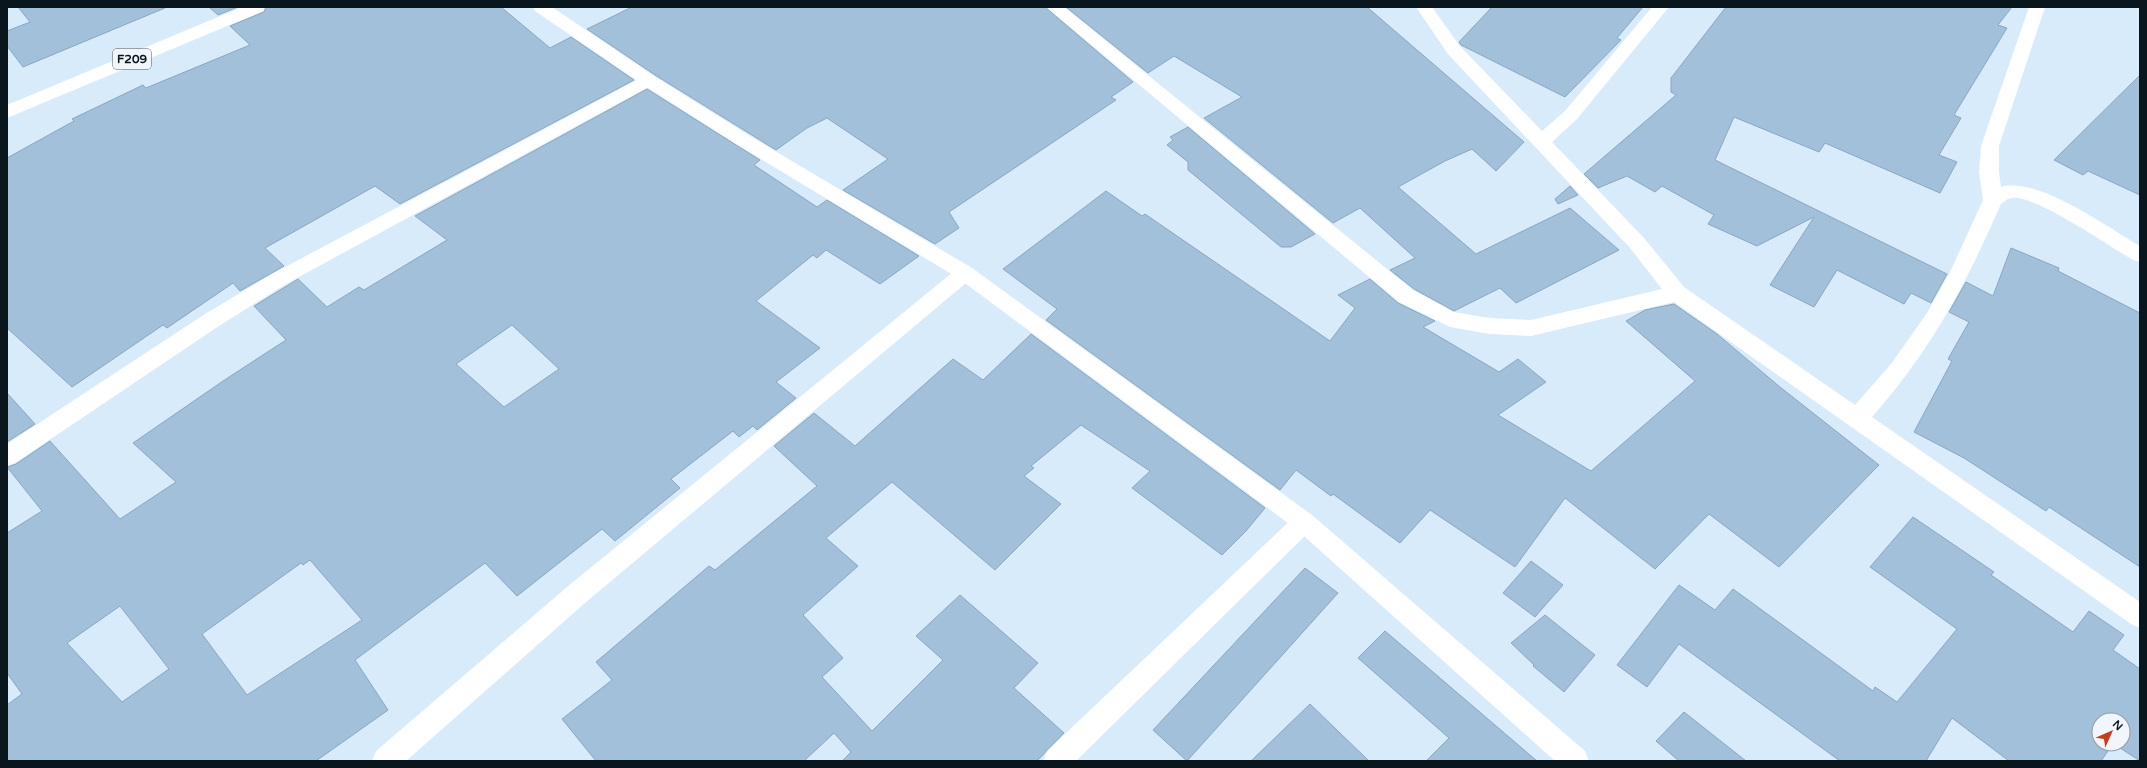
<svg xmlns="http://www.w3.org/2000/svg" width="2147" height="768" font-family="'Varela Round',sans-serif">
<style>
.building{fill:#a2c0d9;stroke:#89a7bf;fill-rule:evenodd}
.lines{fill:none;stroke-linecap:round;stroke-linejoin:round}
.minor{fill:#fff;fill-rule:evenodd}
.tertiary{fill:#fff;fill-rule:evenodd}
.primary{fill:#fff;fill-rule:evenodd}
.labels{text-anchor:middle;dominant-baseline:central;stroke-width:3;stroke-linejoin:round;paint-order:stroke}
.shield{fill:#f0f6fb;stroke:#4f5960;stroke-width:1}
.shield-label{font-size:12px;font-weight:bold;fill:#0a161e}
</style>
<rect width="100%" height="100%" fill="#d8ebfb"/>
<path class="building" d="M 18,7 L 165,7 L 165,8 L 23,67 L 7,46 L 7,31 L 30,22 Z
M 209,7 L 238,7 L 218,15 Z
M 266,7 L 501,7 L 550,48 L 571,37 L 634,80 L 400,204 L 375,186 L 265,248 L 284,266 L 240,291 L 233,283 L 167,328 L 163,325 L 72,387 L 7,328 L 7,158 L 74,121 L 72,119 L 143,85 L 146,88 L 250,45 L 230,26 L 264,12 Z
M 632,7 L 1045,7 L 1133,82 L 1111,97 L 1116,100 L 949,212 L 959,228 L 935,244 L 843,190 L 888,159 L 827,118 L 807,128 L 776,150 L 655,75 L 587,29 Z
M 1066,7 L 1367,7 L 1524,142 L 1496,171 L 1472,149 L 1445,161 L 1398,187 L 1476,254 L 1570,208 L 1619,250 L 1516,303 L 1500,288 L 1454,311 L 1414,289 L 1390,270 L 1415,258 L 1360,208 L 1333,223 L 1204,118 L 1242,97 L 1174,56 L 1148,73 Z
M 1492,7 L 1643,7 L 1617,38 L 1621,40 L 1565,97 L 1461,45 L 1459,42 Z
M 1726,7 L 2012,7 L 1998,25 L 2007,28 L 1954,115 L 1961,118 L 1939,155 L 1957,162 L 1940,193 L 1825,143 L 1819,152 L 1734,117 L 1715,160 L 1947,274 L 1931,303 L 1911,293 L 1904,304 L 1837,270 L 1814,307 L 1770,285 L 1814,217 L 1757,246 L 1708,224 L 1714,215 L 1662,186 L 1655,192 L 1627,176 L 1598,188 L 1584,174 L 1676,95 L 1671,92 L 1671,78 Z
M 2140,75 L 2140,195 L 2088,171 L 2083,175 L 2054,160 Z
M 647,89 L 760,160 L 754,165 L 817,207 L 827,200 L 919,256 L 880,284 L 826,250 L 817,258 L 813,255 L 756,301 L 820,348 L 776,382 L 796,398 L 757,430 L 753,426 L 739,437 L 733,431 L 671,479 L 680,488 L 615,541 L 602,529 L 517,596 L 485,563 L 355,660 L 388,710 L 316,761 L 7,761 L 7,705 L 22,694 L 7,673 L 7,533 L 42,511 L 7,467 L 16,464 L 50,441 L 120,519 L 176,482 L 133,443 L 223,381 L 286,340 L 254,306 L 298,279 L 327,307 L 359,287 L 364,290 L 447,240 L 415,216 ZM 512,325 L 559,369 L 504,407 L 456,364 ZM 310,560 L 362,620 L 247,695 L 202,634 L 301,563 L 303,565 ZM 120,606 L 169,669 L 122,702 L 67,643 Z
M 1188,127 L 1315,234 L 1291,247 L 1281,247 L 1188,170 L 1188,162 L 1167,145 L 1173,140 L 1170,137 Z
M 1570,186 L 1578,195 L 1558,204 L 1555,199 Z
M 1106,191 L 1142,216 L 1145,214 L 1330,341 L 1355,308 L 1338,295 L 1370,279 L 1398,303 L 1435,321 L 1423,327 L 1499,372 L 1518,359 L 1546,382 L 1498,415 L 1591,471 L 1695,381 L 1626,321 L 1645,310 L 1674,304 L 1717,334 L 1780,387 L 1879,465 L 1779,567 L 1709,514 L 1655,569 L 1565,498 L 1515,567 L 1430,510 L 1400,543 L 1333,494 L 1331,496 L 1296,470 L 1280,490 L 1046,320 L 1057,309 L 1003,269 Z
M 2011,248 L 2059,268 L 2058,271 L 2140,313 L 2140,567 L 2049,507 L 2046,511 L 1964,458 L 1914,432 L 1952,361 L 1948,359 L 1969,322 L 1949,312 L 1966,282 L 1993,296 Z
M 1031,334 L 1265,508 L 1246,531 L 1222,555 L 1132,488 L 1150,471 L 1081,425 L 1031,466 L 1034,468 L 1024,476 L 1061,504 L 995,570 L 892,482 L 826,538 L 858,566 L 803,615 L 843,658 L 822,677 L 872,731 L 943,660 L 916,636 L 960,595 L 1038,663 L 1014,688 L 1064,733 L 1037,761 L 842,761 L 851,752 L 834,733 L 804,761 L 596,761 L 562,719 L 612,680 L 596,662 L 709,566 L 715,570 L 817,486 L 774,446 L 814,413 L 855,446 L 953,359 L 983,380 Z
M 7,393 L 35,424 L 7,442 Z
M 1913,517 L 1994,572 L 1991,575 L 2073,632 L 2089,611 L 2124,635 L 2113,650 L 2140,669 L 2140,761 L 2114,744 L 2123,744 L 2123,720 L 2099,720 L 2099,744 L 2113,744 L 2101,761 L 2009,761 L 1952,718 L 1926,761 L 1840,761 L 1679,644 L 1647,687 L 1617,665 L 1679,585 L 1715,610 L 1733,589 L 1873,691 L 1875,687 L 1897,702 L 1957,629 L 1870,567 Z
M 1531,561 L 1563,585 L 1535,617 L 1503,593 Z
M 1305,568 L 1338,593 L 1187,761 L 1153,730 Z
M 1545,615 L 1595,655 L 1564,692 L 1533,666 L 1534,665 L 1511,643 Z
M 1385,631 L 1537,761 L 1426,761 L 1449,738 L 1358,658 Z
M 1310,704 L 1369,761 L 1251,761 Z
M 1684,712 L 1746,761 L 1679,761 L 1656,741 Z"/>
<g class="lines">
<path class="minor" d="M 1046,7 L 1064,7 L 1413,290 L 1454,312 L 1489,318 L 1531,320 L 1662,289 L 1630,248 L 1448,54 L 1416,7 L 1432,7 L 1460,46 L 1542,131 L 1565,111 L 1652,7 L 1669,7 L 1577,119 L 1552,142 L 1644,238 L 1684,287 L 1855,405 L 1891,364 L 1927,313 L 1950,272 L 1983,200 L 1979,172 L 1981,146 L 2029,7 L 2045,7 L 1999,146 L 1999,172 L 2001,187 C 2038,176 2107,227 2140,246 L 2140,262 L 2133,260 C 2110,247 2034,194 2012,198 C 2008,198 2004,202 2001,204 C 1965,286 1932,349 1872,417 L 2140,602 L 2140,628 L 2131,624 L 1674,302 L 1531,336 L 1489,334 L 1450,327 L 1399,302 Z
M 648,74 L 654,76 L 657,80 L 654,84 L 286,284 L 219,326 L 15,463 L 7,466 L 7,444 L 205,314 L 272,274 Z
M 965,265 L 972,268 L 975,273 L 972,278 L 585,603 L 406,761 L 372,761 L 376,751 L 567,587 L 958,268 Z
M 1304,512 L 1312,515 L 1316,522 L 1312,529 L 1076,761 L 1043,761 L 1047,751 L 1296,515 Z"/>
<path class="tertiary" d="M 533,7 L 552,7 L 654,76 L 750,136 L 972,268 L 1312,515 L 1585,751 L 1589,761 L 1555,761 L 1296,529 L 958,278 L 736,144 L 642,84 L 535,11 Z"/>
<path class="primary" d="M 242,7 L 265,7 L 263,11 L 7,118 L 7,105 Z"/>
</g>
<g class="labels">
<rect class="shield" x="113" y="49" width="38" height="20" rx="3"/>
<g class="shield-label">
<text x="132" y="59">F209</text>
</g>
</g>
<rect width="2147" height="768" fill="none" stroke="#0a161e" stroke-width="16"/>
<g transform="translate(2111 732) rotate(45)"><circle r="19" fill="#f0f6fb" stroke="#949ca3"/>
<path d="M0-3L7 15L0 10L-7 15Z" fill="#c73d1c"/>
<text y="-6" font-size="11" font-weight="bold" text-anchor="middle" fill="#0a161e">N</text>
</g>
</svg>
